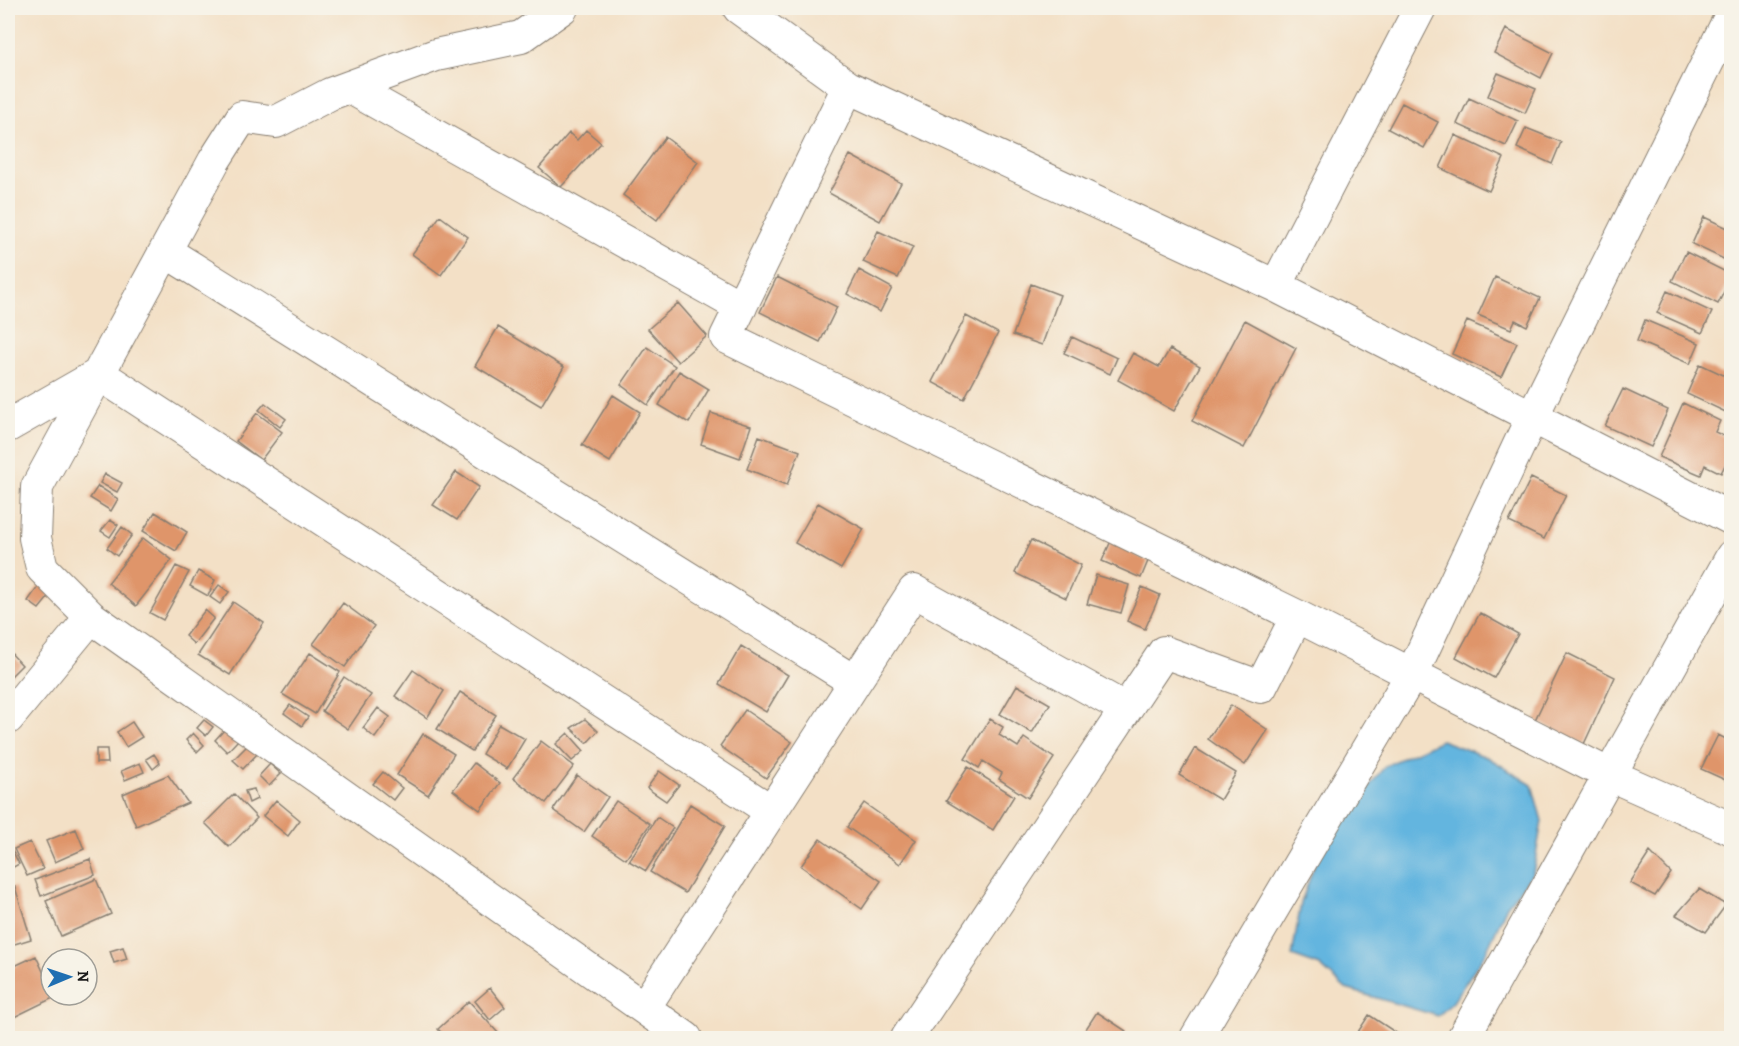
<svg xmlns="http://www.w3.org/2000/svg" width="1739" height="1046" font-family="Alegreya,serif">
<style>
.water{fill:#64b5df;stroke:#40687e;stroke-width:1.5}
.building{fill:#df956a}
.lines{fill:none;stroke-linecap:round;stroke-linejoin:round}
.street-casing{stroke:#887e71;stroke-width:34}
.street{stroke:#fff;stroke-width:32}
</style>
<rect width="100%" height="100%" fill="#f7f3e8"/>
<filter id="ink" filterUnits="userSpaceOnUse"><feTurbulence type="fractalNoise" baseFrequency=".0167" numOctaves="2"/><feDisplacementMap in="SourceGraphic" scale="12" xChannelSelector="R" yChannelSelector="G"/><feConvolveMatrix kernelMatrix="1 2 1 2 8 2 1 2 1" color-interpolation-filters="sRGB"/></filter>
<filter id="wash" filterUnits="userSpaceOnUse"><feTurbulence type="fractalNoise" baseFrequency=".008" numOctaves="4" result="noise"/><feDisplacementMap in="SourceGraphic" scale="24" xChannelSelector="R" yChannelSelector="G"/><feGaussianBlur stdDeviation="1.35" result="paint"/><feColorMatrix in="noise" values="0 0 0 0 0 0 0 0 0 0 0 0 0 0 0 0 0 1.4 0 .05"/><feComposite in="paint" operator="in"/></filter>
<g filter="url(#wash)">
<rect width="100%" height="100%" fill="#f3e0c6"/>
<path class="water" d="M 1441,740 L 1489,758 L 1532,785 L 1542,821 L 1533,873 L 1507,906 L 1486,952 L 1453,1002 L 1438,1016 L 1346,989 L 1320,966 L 1292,956 L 1301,903 L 1320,849 L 1385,766 Z"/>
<g id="blocks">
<path class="building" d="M 1506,29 L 1553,53 L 1541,78 L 1494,53 Z
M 1498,73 L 1536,89 L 1525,113 L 1488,96 Z
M 1469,98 L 1518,121 L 1506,146 L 1457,124 Z
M 1402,103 L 1438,122 L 1424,148 L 1388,129 Z
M 1526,128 L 1561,142 L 1552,164 L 1517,148 Z
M 586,130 L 601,143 L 561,187 L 539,168 L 569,133 L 577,140 Z
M 1455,135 L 1504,158 L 1489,191 L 1440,168 Z
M 665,137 L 698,162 L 657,220 L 623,195 Z
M 850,155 L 901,183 L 880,221 L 829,193 Z
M 440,216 L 468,237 L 441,275 L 412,254 Z
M 1704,217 L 1732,230 L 1732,263 L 1692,244 Z
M 878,231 L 913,247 L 898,278 L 863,262 Z
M 1686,252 L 1732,275 L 1718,304 L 1672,281 Z
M 859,270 L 892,288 L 880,312 L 847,294 Z
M 777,277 L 837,307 L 820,342 L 760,312 Z
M 1495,277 L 1540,298 L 1527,326 L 1515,320 L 1511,329 L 1478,315 Z
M 1031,284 L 1060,295 L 1042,345 L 1013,335 Z
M 1667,291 L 1712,312 L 1702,333 L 1657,313 Z
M 678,303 L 707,336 L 678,362 L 648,329 Z
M 966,316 L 998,333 L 964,399 L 932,382 Z
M 1245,320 L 1296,348 L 1244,448 L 1192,421 Z
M 1645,320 L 1699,343 L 1690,364 L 1637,341 Z
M 1467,321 L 1517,343 L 1501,377 L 1452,354 Z
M 498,327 L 564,367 L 541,406 L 475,366 Z
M 1072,337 L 1117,358 L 1110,374 L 1064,353 Z
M 647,347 L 675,366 L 648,405 L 621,385 Z
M 1170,349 L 1200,366 L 1174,411 L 1118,380 L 1133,353 L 1159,367 Z
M 1700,364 L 1732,379 L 1732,415 L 1687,394 Z
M 679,371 L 709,389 L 689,423 L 659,405 Z
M 1623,389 L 1668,410 L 1651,447 L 1605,426 Z
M 613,395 L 640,412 L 610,462 L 582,445 Z
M 265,403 L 286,419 L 280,427 L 259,410 Z
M 1683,403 L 1720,421 L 1715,432 L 1732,440 L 1732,451 L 1721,473 L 1705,465 L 1701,475 L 1659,457 Z
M 257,413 L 282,432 L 261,460 L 236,441 Z
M 711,413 L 751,426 L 740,458 L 701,444 Z
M 759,436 L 800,451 L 787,485 L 747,469 Z
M 456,472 L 479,487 L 457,520 L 433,505 Z
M 105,474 L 122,483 L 117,492 L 100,483 Z
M 1531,478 L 1566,495 L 1544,539 L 1509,522 Z
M 98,486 L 118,499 L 111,511 L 90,498 Z
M 818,503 L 864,529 L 841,569 L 795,543 Z
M 155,512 L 187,532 L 176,551 L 143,531 Z
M 110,520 L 118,525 L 110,537 L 101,531 Z
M 122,527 L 132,535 L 117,556 L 107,548 Z
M 1115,532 L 1135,541 L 1130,552 L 1148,561 L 1141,578 L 1102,561 Z
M 143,538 L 172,560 L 136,606 L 108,583 Z
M 1031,540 L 1081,565 L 1066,598 L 1015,573 Z
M 176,566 L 189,572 L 163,620 L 150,613 Z
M 198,571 L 215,580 L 208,596 L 190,586 Z
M 1096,575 L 1129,585 L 1121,613 L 1087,604 Z
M 40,584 L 52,593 L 39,609 L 28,601 Z
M 219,585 L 229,592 L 220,604 L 210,597 Z
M 1142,587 L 1160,595 L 1145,629 L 1127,621 Z
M 233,602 L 264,623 L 230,675 L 198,655 Z
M 343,603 L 374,626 L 345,667 L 313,644 Z
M 205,610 L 214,618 L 194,644 L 185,636 Z
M 1480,613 L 1518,634 L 1494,678 L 1456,657 Z
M 741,646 L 788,675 L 766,712 L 719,684 Z
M 8,650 L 22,665 L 8,679 Z
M 310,653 L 340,672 L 315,714 L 282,694 Z
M 1567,653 L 1615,677 L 1584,744 L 1535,720 Z
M 413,670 L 444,691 L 427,718 L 395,696 Z
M 344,677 L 371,695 L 348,729 L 322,711 Z
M 1017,685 L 1050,704 L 1032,733 L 1000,714 Z
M 460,692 L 496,715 L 472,751 L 437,729 Z
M 290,705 L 308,717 L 302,726 L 284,713 Z
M 1231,705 L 1268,730 L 1245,765 L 1208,739 Z
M 378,708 L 390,717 L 375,738 L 363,728 Z
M 745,710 L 792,742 L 766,778 L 720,746 Z
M 585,719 L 598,731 L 587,743 L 571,728 Z
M 990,719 L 1003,727 L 999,735 L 1018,747 L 1024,738 L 1054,758 L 1028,798 L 999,779 L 1002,773 L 983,761 L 979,768 L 965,759 Z
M 204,720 L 213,727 L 206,736 L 197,728 Z
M 132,722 L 142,737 L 126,747 L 117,732 Z
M 499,724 L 525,739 L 507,769 L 482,754 Z
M 226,728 L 238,740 L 227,752 L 215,740 Z
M 193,733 L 204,745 L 197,752 L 186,740 Z
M 568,733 L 584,751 L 572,761 L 556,744 Z
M 423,734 L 454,754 L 428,795 L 397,775 Z
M 1718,735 L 1732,742 L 1732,783 L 1701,769 Z
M 541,741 L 574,766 L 546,803 L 513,778 Z
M 247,746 L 257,754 L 243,769 L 233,760 Z
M 1195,748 L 1236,773 L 1220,800 L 1179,775 Z
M 96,749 L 107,749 L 108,763 L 96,763 Z
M 154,754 L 160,763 L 153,769 L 146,759 Z
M 140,763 L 144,772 L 125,780 L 121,771 Z
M 474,763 L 500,783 L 480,810 L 453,790 Z
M 270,764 L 281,774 L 269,786 L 259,776 Z
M 968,767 L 1014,796 L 993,830 L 946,801 Z
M 659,771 L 679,785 L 666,801 L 647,788 Z
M 383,772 L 402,788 L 393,800 L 373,784 Z
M 168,775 L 188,803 L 136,826 L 123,794 Z
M 577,775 L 608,797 L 584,832 L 553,810 Z
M 254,789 L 257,799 L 249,803 L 245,791 Z
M 234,794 L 257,818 L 229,847 L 205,823 Z
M 276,800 L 300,820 L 288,836 L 263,816 Z
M 616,801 L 650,824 L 626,859 L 592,836 Z
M 864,803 L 916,840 L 900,864 L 847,827 Z
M 690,804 L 725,826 L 685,893 L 650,872 Z
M 657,817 L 673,828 L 646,871 L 629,861 Z
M 76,829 L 84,849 L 55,862 L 46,841 Z
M 820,839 L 881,881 L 862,909 L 801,866 Z
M 30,842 L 43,869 L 27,876 L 14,849 Z
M 11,848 L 19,864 L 8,870 L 8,850 Z
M 1650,852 L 1671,873 L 1655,896 L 1630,883 Z
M 90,859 L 95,875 L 41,896 L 35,880 Z
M 96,879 L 111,914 L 61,936 L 46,901 Z
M 15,887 L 31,939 L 8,946 L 8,889 Z
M 1699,889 L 1726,905 L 1706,932 L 1676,915 Z
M 123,947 L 127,959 L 114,963 L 110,951 Z
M 36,956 L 51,989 L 51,995 L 55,997 L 8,1020 L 8,969 Z
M 490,988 L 505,1007 L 490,1020 L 475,1001 Z
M 469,1001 L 499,1034 L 495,1038 L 446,1038 L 438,1029 Z
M 1097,1012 L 1126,1031 L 1121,1038 L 1080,1038 Z
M 1369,1015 L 1404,1038 L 1354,1038 Z"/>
</g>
</g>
<g filter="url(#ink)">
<use href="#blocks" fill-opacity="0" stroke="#887e71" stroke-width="1.5"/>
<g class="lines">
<g class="street-casing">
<path id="street" d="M 562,8 L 521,37 L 436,55 L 330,94 L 276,122 L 242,117 L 214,161 L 37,487 L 35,538 L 42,568 L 91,617 L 686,1038
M 739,8 L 848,87 L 1276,286 L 1732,519
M 349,87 L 741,307
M 848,87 L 726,337 L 1297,616 L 1610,775 L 1732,829
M 165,251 L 855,682
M 1276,286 L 1420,8
M 8,426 L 99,374 L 771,811
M 8,718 L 91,617
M 644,1008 L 914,591 L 1126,709
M 907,1038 L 1164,652 L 1261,687 L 1297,616
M 1196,1038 L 1412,674 L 1532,417 L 1732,13
M 1463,1038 L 1732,556"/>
</g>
<use href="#street" class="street"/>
</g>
</g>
<rect width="1739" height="1046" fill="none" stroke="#f7f3e8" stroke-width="30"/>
<g transform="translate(69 977) rotate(88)"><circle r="28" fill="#f7f3e8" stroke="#9f9d96" stroke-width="1.5"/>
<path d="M0-4.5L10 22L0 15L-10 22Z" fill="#1f6fb2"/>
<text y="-9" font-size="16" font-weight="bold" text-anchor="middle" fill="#1c1c1c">N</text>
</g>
</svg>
